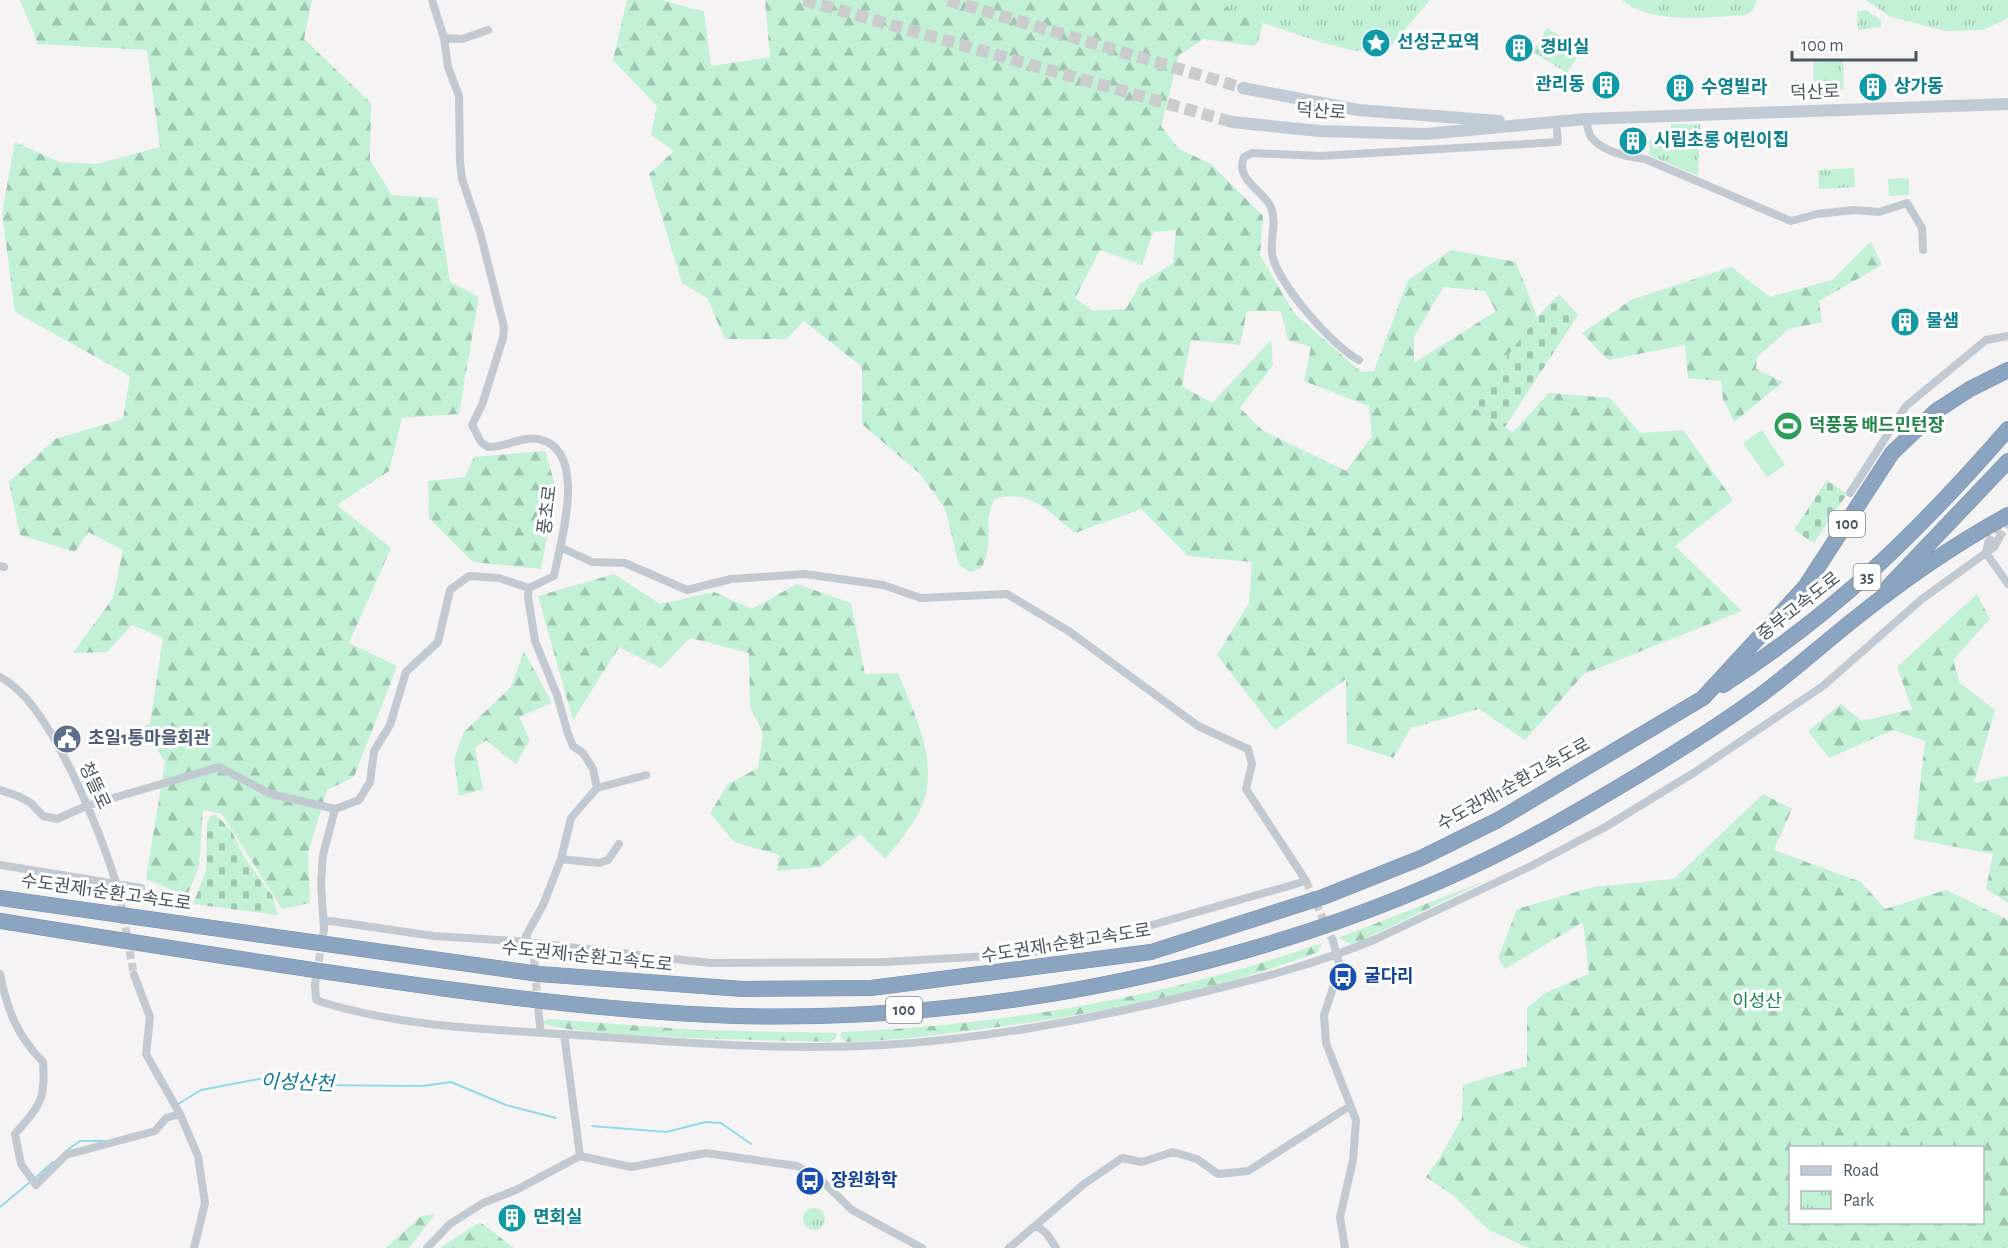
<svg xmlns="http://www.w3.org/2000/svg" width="2008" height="1248" font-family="'Alegreya Sans','Noto Sans KR',sans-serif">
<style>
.green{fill:#c3f1d5}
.forest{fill:url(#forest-firs);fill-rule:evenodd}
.cemetery{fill:url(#cemetery-stones)}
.park{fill:url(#park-tufts)}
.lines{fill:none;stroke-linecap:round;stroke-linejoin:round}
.stream{stroke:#90daee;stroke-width:2}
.street-tunnel{stroke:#caccce;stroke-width:8;stroke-dasharray:8 4;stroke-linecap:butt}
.secondary-tunnel{stroke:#caccce;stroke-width:12;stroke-dasharray:12 6;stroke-linecap:butt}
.highway-casing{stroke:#7690ad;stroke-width:16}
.street{stroke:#c1cad2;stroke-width:8}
.secondary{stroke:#c1cbd6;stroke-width:12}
.highway{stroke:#8ba5c1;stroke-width:15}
.labels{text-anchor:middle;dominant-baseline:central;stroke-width:6;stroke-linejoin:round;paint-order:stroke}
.shield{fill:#fff;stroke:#808990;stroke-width:1.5}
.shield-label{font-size:16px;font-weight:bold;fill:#4a5661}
.culture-label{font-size:18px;font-weight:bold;fill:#0d838f;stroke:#fff;text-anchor:start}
.street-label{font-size:18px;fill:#4a5661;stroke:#fff}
.leisure-label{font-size:18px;font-weight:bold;fill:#27864d;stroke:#fff;text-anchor:start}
.service-label{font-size:18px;font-weight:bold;fill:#4e5e75;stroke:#fff;text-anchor:start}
.transit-label{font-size:18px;font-weight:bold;fill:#164399;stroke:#fff;text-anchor:start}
.park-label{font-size:18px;fill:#17864f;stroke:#fff}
.water-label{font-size:20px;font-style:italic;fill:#0c7c9b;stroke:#fff}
</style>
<defs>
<pattern id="forest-firs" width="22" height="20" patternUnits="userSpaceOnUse" patternTransform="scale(1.5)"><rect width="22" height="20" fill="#c3f1d5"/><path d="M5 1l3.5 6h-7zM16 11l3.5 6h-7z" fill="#a0c6b0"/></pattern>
<pattern id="cemetery-stones" width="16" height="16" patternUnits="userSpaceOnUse" patternTransform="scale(1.5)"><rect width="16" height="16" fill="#c3f1d5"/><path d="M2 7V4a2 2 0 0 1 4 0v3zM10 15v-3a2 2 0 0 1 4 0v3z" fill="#a0c6b0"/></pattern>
<pattern id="park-tufts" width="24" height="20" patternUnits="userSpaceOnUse" patternTransform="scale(1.5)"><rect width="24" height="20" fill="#c3f1d5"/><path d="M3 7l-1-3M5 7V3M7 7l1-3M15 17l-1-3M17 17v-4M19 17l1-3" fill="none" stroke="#a0c6b0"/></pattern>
</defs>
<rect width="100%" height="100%" fill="#f5f3f3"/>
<path class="green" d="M 1909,178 L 1909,195 L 1889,196 L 1888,179 Z
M 1762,430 L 1785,465 L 1767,477 L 1743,443 Z"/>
<path class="forest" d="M 20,0 L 312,0 L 304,39 L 371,103 L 370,160 L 392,195 L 437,198 L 450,282 L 479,297 L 459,414 L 402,418 L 389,471 L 337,505 L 391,548 L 349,643 L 397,666 L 354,777 L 327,790 L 308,853 L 310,903 L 282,909 L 222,814 L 203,810 L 199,866 L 187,896 L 146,879 L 165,762 L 143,726 L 150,724 L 163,638 L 132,625 L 107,652 L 73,653 L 113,598 L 123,550 L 88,532 L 75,552 L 20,535 L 9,482 L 55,439 L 123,419 L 130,376 L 15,312 L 2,213 L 15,142 L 59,162 L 97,164 L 160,147 L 147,50 L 38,44 Z
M 627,0 L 662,0 L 704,12 L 711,66 L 770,57 L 765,0 L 1308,0 L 1265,13 L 1258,42 L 1254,46 L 1204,39 L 1179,55 L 1161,126 L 1179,149 L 1211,164 L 1263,216 L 1260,255 L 1294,313 L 1361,372 L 1374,371 L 1408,280 L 1451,250 L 1516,262 L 1537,317 L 1471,406 L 1513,432 L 1549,393 L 1610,398 L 1640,433 L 1683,430 L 1733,500 L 1675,546 L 1742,611 L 1584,674 L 1525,740 L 1479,709 L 1411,728 L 1393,758 L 1347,743 L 1346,679 L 1275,730 L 1217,655 L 1249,603 L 1252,562 L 1188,556 L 1141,509 L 1075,533 C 1050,513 1030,488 995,499 C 981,523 996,542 981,568 L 970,572 L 959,565 L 945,508 L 920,474 L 862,424 L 862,367 L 804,321 L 786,339 L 725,339 L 707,298 L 682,283 L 649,174 L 674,151 L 651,135 L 657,106 L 613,60 ZM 1176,230 L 1173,263 L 1140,284 L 1126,309 L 1093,311 L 1075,298 L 1100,250 L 1142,265 L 1153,232 ZM 1443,287 L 1485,291 L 1496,311 L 1414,363 L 1414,337 ZM 1247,311 L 1281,311 L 1288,340 L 1311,347 L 1304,381 L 1369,406 L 1372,436 L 1346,471 L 1262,430 L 1240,408 L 1273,365 L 1271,340 L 1212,403 L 1182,386 L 1191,340 L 1240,345 Z
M 1871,241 L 1882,265 L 1819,301 L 1822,322 L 1789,329 L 1757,357 L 1756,369 L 1783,382 L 1734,422 L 1723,399 L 1721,381 L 1688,378 L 1685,345 L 1608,360 L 1582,333 L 1631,300 L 1731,267 L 1770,297 L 1832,280 Z
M 545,451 L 556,488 L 541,569 L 473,562 L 429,518 L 428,481 L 465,477 L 474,457 Z
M 614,574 L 660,604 L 714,592 L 752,609 L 797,584 L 851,603 L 865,674 L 898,673 C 912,709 933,748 927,788 C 924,813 901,840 885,859 L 860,834 L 820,867 L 777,871 L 779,855 L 734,842 L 710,813 L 728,784 L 758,768 L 763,733 L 750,706 L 749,653 L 690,638 L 661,668 L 619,647 L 573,720 L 538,596 Z
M 1977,594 L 1990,619 L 1953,660 L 1960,683 L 1995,710 L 1974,783 L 2008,776 L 2008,903 L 1986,889 L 1993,854 L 1914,839 L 1925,741 L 1893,730 L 1829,758 L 1808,731 L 1841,704 L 1862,721 L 1912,709 L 1897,667 Z
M 524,651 L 552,703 L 519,717 L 530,740 L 516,764 L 486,740 L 475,748 L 483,789 L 459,796 L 454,759 L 464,732 L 511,687 Z
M 1763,794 L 1792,809 L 1774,850 L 1861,882 L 1885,909 L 1946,890 L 2008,920 L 2008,1248 L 1529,1248 L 1489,1230 L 1454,1196 L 1426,1177 L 1441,1156 L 1462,1118 L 1463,1085 L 1527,1066 L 1527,1008 L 1545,993 L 1589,974 L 1583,922 L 1505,969 L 1498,958 L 1517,909 L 1593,887 L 1674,879 ZM 1790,1148 L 1982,1148 L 1982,1222 L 1790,1222 Z
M 1490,879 L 1363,940 L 1351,944 L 1338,938 Z
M 1322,943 L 1318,952 C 1214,992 1101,1013 991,1028 C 943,1034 895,1041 846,1042 L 841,1037 L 841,1032 C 1005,1025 1167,997 1322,943 Z
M 550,1019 L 696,1030 L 837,1033 L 836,1038 L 830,1042 C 793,1041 557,1037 542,1022 Z
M 435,1214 L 409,1248 L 386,1248 L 421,1216 Z
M 480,1222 L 514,1248 L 441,1248 L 441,1247 Z"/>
<path class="cemetery" d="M 1559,294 L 1578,315 L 1505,427 L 1470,406 L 1537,317 Z
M 1827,480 L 1847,494 L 1814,543 L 1794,530 Z
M 216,815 L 231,830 L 244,857 L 272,895 L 278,915 L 193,904 L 206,871 L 207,823 L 210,816 Z"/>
<path class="park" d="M 1212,0 L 1430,0 L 1390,47 L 1355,51 L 1320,42 L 1245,17 Z
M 1622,0 L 1757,0 C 1755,8 1752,11 1746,15 C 1710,17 1651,25 1622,0 Z
M 1866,0 L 2008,0 L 2008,18 L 1983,30 L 1945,31 L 1891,17 Z
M 1866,10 L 1881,20 L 1881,27 L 1858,30 L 1857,11 Z
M 1547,28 L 1582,49 L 1567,73 L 1533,52 Z
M 1843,61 L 1844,89 L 1814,91 L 1813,62 Z
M 1671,124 L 1700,124 L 1698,176 L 1649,155 L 1650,140 L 1671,139 Z
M 1854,168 L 1855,187 L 1819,189 L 1818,170 Z
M803 1219a11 11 0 1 1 22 0a11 11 0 1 1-22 0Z"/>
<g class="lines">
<path class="stream" d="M 178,1104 L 201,1090 L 259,1079 L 304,1085 L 423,1086 L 451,1082 L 506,1105 L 556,1118
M 592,1126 L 666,1132 L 706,1122 L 721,1123 L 751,1144
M 66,1151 L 80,1141 L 106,1141
M 35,1178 L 53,1162
M 0,1207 L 30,1182"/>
<path class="street-tunnel" d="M 1999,538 L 2008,523
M 1988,543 L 2002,521
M 1306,881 L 1333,941
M 119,892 L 134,975
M 534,959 L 539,1017
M 315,985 L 324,929"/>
<path class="secondary-tunnel" d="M 804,0 L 1232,122
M 948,0 L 1243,88"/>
<g class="highway-casing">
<path id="highway" d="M 1889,586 L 2008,461
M 1723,685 C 1838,611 1919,531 2008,429
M 0,898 L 539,974 L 743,989 L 871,988 L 1151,952 L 1323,897 L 1421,858 L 1498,820 L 1703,698 L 1805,587 L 1892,453 L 1936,411 L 1970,389 L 2008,370
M 0,921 C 149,945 298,969 447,989 C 543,1002 639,1013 736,1016 C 1010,1023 1315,958 1555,824 C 1620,787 1686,748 1747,705 C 1786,678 1820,646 1857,617 C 1902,581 1957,543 2008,515"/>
</g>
<path class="street" d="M 432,0 L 444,38 L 448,67 L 459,96 L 460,162 L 462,179 L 480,232 L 504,327 L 503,338 L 482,405 L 472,425 L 481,442 L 488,447 C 505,448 521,436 538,439 C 590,449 560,543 554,576 L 529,588 L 528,597 L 535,641 L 557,695 L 568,734 L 573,746 L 583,753 L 593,769 L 597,788 L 571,818 L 561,859 L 543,905 L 526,936 L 534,959
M 444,38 L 462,39 L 488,30
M 1586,119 C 1587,124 1588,133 1591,137 C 1603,152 1628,157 1645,159 L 1791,221 L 1817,214 L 1854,210 L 1879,212 L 1907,203 L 1922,228 L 1923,250
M 1359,360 C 1334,348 1275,281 1272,253 C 1270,238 1277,223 1271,207 C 1264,191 1234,179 1244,157 L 1252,153 L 1320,156 L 1558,142 L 1556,121
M 1850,493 L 1906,406 L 1986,340 L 2008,336
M 1988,543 L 1986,553 L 2008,584
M 0,566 L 4,567
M 0,677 C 51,701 103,839 119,892
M 597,788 L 646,775
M 0,790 L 18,796 L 31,803 L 43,816 L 57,819 L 86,806 L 219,767 L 271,794 L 335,809 L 359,800 L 370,782 L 374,751 L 390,725 L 406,672 L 438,642 L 450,590 L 469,576 L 499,578 L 529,588
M 561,859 L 599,863 L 608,860 L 619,844
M 0,865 L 141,888
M 324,920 L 434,936 L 516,941 L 710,963 L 885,962 L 1021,954 L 1110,937 L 1306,881 L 1246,789 L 1252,764 L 1248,749 L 1198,726 L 1070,632 L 1007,594 L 921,598 L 883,585 L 805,574 L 731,579 L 687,590 L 625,563 L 592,562 L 560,547
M 324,929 L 321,885 L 323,855 L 335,809
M 1333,941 L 1340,967 L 1324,1015 L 1326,1043 L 1356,1120 L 1353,1160 L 1340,1217 L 1345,1248
M 0,974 C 7,1009 17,1036 43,1062 C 46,1100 40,1105 15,1134 L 21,1164 L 36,1185 L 66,1155 L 155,1131 L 166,1118 L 180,1114
M 134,975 L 150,1017 L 146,1054 L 180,1114 L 198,1156 L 205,1203 L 194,1248
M 315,985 L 316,999 L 321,1002 C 407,1028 488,1029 576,1035 C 678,1042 781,1051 883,1045 C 987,1039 1090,1019 1191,995 C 1254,980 1317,964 1376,939 L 1533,865 L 1607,826 L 1695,772 L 1823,686 L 1922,599 L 1994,547 L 1999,538
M 539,1017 L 541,1033
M 564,1034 L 580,1156
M 1036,1225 L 1047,1234 L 1056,1248
M 427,1248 L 450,1224 L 483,1203 L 516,1190 L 580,1156 L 631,1167 L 706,1153 L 797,1166 L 819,1178 L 852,1210 L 922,1248
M 1009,1248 L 1084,1184 L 1122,1158 L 1142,1162 L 1173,1152 L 1197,1159 L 1218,1174 L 1248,1171 L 1350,1106"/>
<path class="secondary" d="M 1243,88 L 1358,110 L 1499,121
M 1232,122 L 1319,131 L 1426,134 L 1586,119 L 2008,104"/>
<use href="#highway" class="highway"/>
</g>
<defs>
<g id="sight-disc" transform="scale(1.5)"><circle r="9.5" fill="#0f9aa8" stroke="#fff"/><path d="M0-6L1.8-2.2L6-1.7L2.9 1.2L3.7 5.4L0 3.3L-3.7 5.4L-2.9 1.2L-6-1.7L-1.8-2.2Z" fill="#fff"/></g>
<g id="building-disc" transform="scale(1.5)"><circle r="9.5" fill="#0f9aa8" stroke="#fff"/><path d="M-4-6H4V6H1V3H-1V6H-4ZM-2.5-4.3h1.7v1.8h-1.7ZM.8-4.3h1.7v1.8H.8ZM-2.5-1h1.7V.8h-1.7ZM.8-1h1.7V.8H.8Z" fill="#fff"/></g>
<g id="stadium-disc" transform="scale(1.5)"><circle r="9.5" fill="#2e9e5b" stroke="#fff"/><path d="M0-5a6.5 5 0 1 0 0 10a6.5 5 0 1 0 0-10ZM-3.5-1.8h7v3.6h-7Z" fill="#fff"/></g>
<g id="civic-disc" transform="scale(1.5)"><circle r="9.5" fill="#5c6f8a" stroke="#fff"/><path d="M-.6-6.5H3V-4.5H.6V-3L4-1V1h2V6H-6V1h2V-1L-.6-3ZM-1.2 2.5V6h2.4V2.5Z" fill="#fff"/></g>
<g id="bus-disc" transform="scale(1.5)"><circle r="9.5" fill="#1a4fb4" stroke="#fff"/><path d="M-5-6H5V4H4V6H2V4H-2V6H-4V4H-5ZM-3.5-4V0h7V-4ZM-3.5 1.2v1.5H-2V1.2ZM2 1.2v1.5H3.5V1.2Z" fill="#fff"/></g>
</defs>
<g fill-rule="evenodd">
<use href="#sight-disc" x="1376" y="43"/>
<use href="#building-disc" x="1519" y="48"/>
<use href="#building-disc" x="1606" y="85"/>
<use href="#building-disc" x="1873" y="87"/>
<use href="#building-disc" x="1680" y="88"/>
<use href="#building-disc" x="1633" y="141"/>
<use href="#building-disc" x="1905" y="322"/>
<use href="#stadium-disc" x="1788" y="426"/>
<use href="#civic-disc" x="67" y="739"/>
<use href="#bus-disc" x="1343" y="977"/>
<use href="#bus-disc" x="810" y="1181"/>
<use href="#building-disc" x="512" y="1218"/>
</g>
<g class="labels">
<g class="shield">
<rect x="1829" y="511" width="36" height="26" rx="4.5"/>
<rect x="1853.5" y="564" width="27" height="26" rx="4.5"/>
<rect x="886" y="997" width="36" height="26" rx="4.5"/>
</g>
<g class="shield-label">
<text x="1847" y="524">100</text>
<text x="1867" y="577">35</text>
<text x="904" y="1010">100</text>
</g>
<g class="culture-label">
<text x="1397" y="43">선성군묘역</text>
<text x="1540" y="48">경비실</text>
<text x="1585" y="85" text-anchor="end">관리동</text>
<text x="1894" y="87">상가동</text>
<text x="1701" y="88">수영빌라</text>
<text x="1654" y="141">시립초롱 어린이집</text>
<text x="1926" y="322">물샘</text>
<text x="533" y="1218">면회실</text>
</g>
<g class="street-label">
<text transform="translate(1815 93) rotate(-2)">덕산로</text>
<text transform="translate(1321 112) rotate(4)">덕산로</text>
<text transform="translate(548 510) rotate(-83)">풍초로</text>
<text transform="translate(1799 607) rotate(-38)">중부고속도로</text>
<text transform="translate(1514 785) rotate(-29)">수도권제1순환고속도로</text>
<text transform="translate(94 786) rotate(65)">청뜰로</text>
<text transform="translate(106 893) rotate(8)">수도권제1순환고속도로</text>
<text transform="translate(1066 944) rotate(-9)">수도권제1순환고속도로</text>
<text transform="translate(587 957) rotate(6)">수도권제1순환고속도로</text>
</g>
<g class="leisure-label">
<text x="1809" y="426">덕풍동 배드민턴장</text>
</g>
<g class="service-label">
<text x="88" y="739">초일1통마을회관</text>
</g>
<g class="transit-label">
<text x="1364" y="977">굴다리</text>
<text x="831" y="1181">장원화학</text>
</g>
<g class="park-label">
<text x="1757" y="1002">이성산</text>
</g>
<g class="water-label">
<text transform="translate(297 1083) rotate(2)">이성산천</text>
</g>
</g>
<rect x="1789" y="1146" width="195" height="78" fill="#ffffff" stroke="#b7bbc0" stroke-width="1.5"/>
<rect x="1801" y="1166" width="30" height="9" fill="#c1cbd6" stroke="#b7bbc0" stroke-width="1.5"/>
<text x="1843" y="1176" font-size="18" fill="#4a5661">Road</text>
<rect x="1801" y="1191" width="30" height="18" fill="url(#park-tufts)" stroke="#b7bbc0" stroke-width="1.5"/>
<text x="1843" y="1206" font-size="18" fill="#4a5661">Park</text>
<path d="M1792 51v9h124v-9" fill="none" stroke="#4a5661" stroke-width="3"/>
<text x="1801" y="51" font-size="18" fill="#4a5661" stroke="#ffffff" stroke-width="4.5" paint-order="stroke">100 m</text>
</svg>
